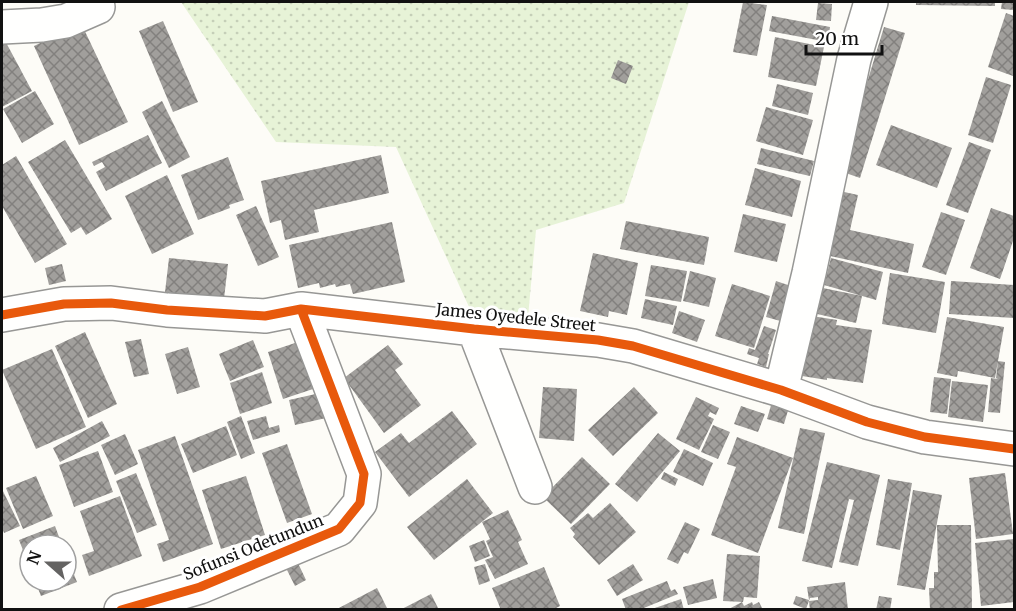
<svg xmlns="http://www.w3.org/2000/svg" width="1016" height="611" font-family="Merriweather,serif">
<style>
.green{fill:url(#green-dots)}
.building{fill:url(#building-cross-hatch)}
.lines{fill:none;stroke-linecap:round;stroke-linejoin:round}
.minor-casing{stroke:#979795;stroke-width:36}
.minor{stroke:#fffffe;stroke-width:33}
.cycleway-casing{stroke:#fff;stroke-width:13}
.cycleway{stroke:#e8590c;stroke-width:9}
.labels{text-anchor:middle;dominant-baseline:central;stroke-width:6;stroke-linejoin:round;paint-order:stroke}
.street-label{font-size:16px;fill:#111;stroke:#fff}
</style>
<defs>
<pattern id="green-dots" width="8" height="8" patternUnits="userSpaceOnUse" patternTransform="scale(1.5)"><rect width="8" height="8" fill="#e7f3d7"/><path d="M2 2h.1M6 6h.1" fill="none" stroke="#c5cfb8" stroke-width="1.8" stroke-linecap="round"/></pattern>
<pattern id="building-cross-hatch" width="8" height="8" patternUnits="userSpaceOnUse" patternTransform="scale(1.5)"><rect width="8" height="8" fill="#a19f9c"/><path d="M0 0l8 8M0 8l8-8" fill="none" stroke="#82807e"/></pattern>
</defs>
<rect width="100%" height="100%" fill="#fdfcf7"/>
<path class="green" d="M 181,2 L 689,2 L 624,203 L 536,230 L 527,328 L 475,320 L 396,147 L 276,142 Z"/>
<path class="building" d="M 743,2 L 767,5 L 757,56 L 733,52 Z
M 916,2 L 995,2 L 995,6 L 916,5 Z
M 1002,2 L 1014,2 L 1014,10 L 1001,9 Z
M 818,3 L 832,4 L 831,21 L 816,20 Z
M 1006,13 L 1014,16 L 1013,76 L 988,67 Z
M 772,16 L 830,27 L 828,42 L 769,31 Z
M 163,21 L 198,102 L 173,112 L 139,31 Z
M 81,23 L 128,122 L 79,145 L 34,46 Z
M 884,27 L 905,33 L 860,178 L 840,171 Z
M 2,35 L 32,91 L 2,107 Z
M 775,37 L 824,47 L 816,86 L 768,77 Z
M 618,60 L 633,66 L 626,84 L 611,78 Z
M 986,77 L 1011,85 L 993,143 L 968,135 Z
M 777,84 L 813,93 L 808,115 L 772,106 Z
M 35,91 L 54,124 L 22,143 L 3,109 Z
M 162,101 L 190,157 L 169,168 L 142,112 Z
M 766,107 L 813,120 L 803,155 L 756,141 Z
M 891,125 L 952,148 L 937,188 L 876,165 Z
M 148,135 L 162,163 L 106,191 L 96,172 L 105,167 L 102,162 L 94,166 L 92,162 Z
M 65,140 L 112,219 L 86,235 L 81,227 L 71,233 L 28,162 Z
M 969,142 L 991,150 L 968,213 L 946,205 Z
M 761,148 L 814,161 L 810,176 L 757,164 Z
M 381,155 L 389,193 L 314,210 L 319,232 L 285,240 L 281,220 L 270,223 L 261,181 Z
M 16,156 L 67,244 L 35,263 L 2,206 L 2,165 Z
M 228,157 L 244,200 L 229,205 L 230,208 L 198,220 L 181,175 Z
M 755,168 L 801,181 L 792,217 L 745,205 Z
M 167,175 L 194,234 L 152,254 L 125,196 Z
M 835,190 L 858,195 L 850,230 L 914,244 L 908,273 L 821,254 Z
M 256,206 L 279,257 L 258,266 L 236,215 Z
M 991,208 L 1014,216 L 1014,238 L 1000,279 L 970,268 Z
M 941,212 L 965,220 L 946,275 L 922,267 Z
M 743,214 L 786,224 L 777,262 L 734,252 Z
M 626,221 L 709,237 L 704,265 L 620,249 Z
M 392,222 L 405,282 L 353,294 L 350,284 L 336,287 L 335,284 L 320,288 L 319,283 L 298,288 L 289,245 Z
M 593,253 L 638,263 L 627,315 L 609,311 L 608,317 L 580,311 Z
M 169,258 L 228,264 L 224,299 L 165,292 Z
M 831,258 L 883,272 L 876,300 L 824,285 Z
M 62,264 L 66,281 L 49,285 L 45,268 Z
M 651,265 L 687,271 L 681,302 L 645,296 Z
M 690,271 L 716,278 L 709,307 L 683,301 Z
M 890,273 L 945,282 L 936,333 L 882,324 Z
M 776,281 L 794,287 L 784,322 L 766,317 Z
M 951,281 L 1014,285 L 1014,318 L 949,314 Z
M 732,284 L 770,296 L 754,348 L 715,336 Z
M 818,287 L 862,296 L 856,323 L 813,313 Z
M 645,299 L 677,306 L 673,325 L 641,318 Z
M 679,311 L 705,320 L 697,342 L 672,333 Z
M 812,316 L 837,320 L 836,325 L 872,330 L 863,383 L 827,378 L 827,380 L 802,376 Z
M 947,317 L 1004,327 L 995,378 L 958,371 L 957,377 L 937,373 Z
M 764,326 L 776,330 L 768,354 L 769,354 L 766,367 L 757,364 L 759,358 L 747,354 L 749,348 L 755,350 Z
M 85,332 L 117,404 L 88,418 L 55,346 Z
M 141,339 L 149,374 L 134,377 L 125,342 Z
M 253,340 L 264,367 L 230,381 L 219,354 Z
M 304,340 L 319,387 L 283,399 L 268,352 Z
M 388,345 L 403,364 L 395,370 L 421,405 L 384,433 L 344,378 Z
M 188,347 L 200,387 L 177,394 L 165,354 Z
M 52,349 L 86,427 L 36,449 L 2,370 Z
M 998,361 L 1005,362 L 1000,413 L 988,412 L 991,378 L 998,379 L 996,378 Z
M 262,372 L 272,403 L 240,414 L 230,383 Z
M 934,377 L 951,379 L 947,414 L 930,412 Z
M 952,381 L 988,385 L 983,422 L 948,417 Z
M 543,387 L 577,389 L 574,441 L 539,438 Z
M 634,387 L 658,413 L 613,456 L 588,430 Z
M 320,393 L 326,418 L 295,425 L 289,400 Z
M 696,397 L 719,408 L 716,415 L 710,412 L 708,416 L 714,419 L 699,450 L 676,439 Z
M 772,402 L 789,407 L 784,424 L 767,419 Z
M 741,406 L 765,414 L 758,432 L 734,424 Z
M 452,411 L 477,444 L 409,497 L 375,452 L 401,433 L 409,443 Z
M 241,416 L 255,453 L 241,459 L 227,422 Z
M 266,416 L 269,428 L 279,425 L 280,432 L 253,440 L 247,421 Z
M 102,421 L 110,436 L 60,462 L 53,448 Z
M 713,425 L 730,432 L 718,459 L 701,452 Z
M 226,426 L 237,455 L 193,473 L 181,444 Z
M 800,428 L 825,433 L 804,534 L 778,528 Z
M 658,433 L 680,451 L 637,502 L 615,484 Z
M 125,434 L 138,464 L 115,475 L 101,445 Z
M 175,436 L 213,544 L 163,562 L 157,544 L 169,540 L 138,450 Z
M 737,437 L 793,458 L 758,553 L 711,535 L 736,467 L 727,464 Z
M 287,444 L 312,514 L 287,523 L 262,453 Z
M 684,449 L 713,463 L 703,486 L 673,472 Z
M 98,451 L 113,492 L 74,507 L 59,465 Z
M 582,457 L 610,484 L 571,524 L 543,497 Z
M 827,462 L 880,475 L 858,566 L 839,562 L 854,500 L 849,499 L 832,568 L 802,561 Z
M 664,472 L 678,479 L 675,486 L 661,479 Z
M 136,473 L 157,525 L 137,533 L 116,481 Z
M 1005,473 L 1013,534 L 976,539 L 969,478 Z
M 36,476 L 53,516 L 23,529 L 6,488 Z
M 246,476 L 265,535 L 221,549 L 202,490 Z
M 467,479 L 493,513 L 434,560 L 407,527 Z
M 888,479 L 912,483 L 900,550 L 876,545 Z
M 2,489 L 20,526 L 4,533 L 2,527 Z
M 913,490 L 942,495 L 925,590 L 897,585 Z
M 120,496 L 142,556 L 89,576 L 82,555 L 94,551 L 80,511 Z
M 610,503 L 636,532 L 599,565 L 573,537 L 575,534 L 570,528 L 588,513 L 593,518 Z
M 508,510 L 522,540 L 518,542 L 528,564 L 495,579 L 485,560 L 493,557 L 486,541 L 490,539 L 482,522 Z
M 685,522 L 700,529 L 688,554 L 684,552 L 678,564 L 667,559 Z
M 937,525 L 971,525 L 972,609 L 930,609 L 929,588 L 934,588 L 934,572 L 938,572 Z
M 55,526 L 62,545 L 30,545 L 30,568 L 19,540 Z
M 1014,539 L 1014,602 L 981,606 L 975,543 Z
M 484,540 L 490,556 L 475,562 L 469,546 Z
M 727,554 L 760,556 L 757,598 L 744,597 L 743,602 L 723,601 Z
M 66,555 L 77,582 L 41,596 L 35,581 L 66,581 Z
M 297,561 L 306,580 L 295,586 L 285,566 Z
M 485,564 L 490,581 L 479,585 L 474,567 Z
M 633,564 L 643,580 L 617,596 L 607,580 Z
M 544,567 L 560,606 L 552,610 L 501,610 L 492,588 Z
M 713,579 L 717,598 L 688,605 L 683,587 Z
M 667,581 L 671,591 L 675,589 L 678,594 L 639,610 L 626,610 L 622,599 Z
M 845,582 L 848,610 L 810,610 L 809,601 L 818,600 L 818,597 L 810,598 L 806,609 L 793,604 L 796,596 L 809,600 L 807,587 Z
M 377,588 L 388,610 L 335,610 Z
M 431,594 L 439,610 L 400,610 Z
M 879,596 L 892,598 L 890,610 L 876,610 Z
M 681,599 L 684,610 L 652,610 L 652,609 Z
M 742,602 L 744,606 L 752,602 L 753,605 L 759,602 L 763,610 L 727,610 Z"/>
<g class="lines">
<g class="minor-casing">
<path id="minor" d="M 2,27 L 42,25 L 66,21 L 98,7
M 2,315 L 64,304 L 111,303 L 167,310 L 265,316 L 301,309 L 474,329 L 598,340 L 633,346 L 781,390 L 867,422 L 925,437 L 1014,449
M 474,329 L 535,487
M 781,390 L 809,273 L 854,59 L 871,2
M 121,610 L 200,587 L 339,529 L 360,503 L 364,474 L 301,309"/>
</g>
<use href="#minor" class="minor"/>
<g class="cycleway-casing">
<path id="cycleway" d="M 2,315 L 64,304 L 111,303 L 167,310 L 265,316 L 301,309 L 474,329 L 598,340 L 633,346 L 781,390 L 867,422 L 925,437 L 1014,449
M 121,610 L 200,587 L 339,529 L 360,503 L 364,474 L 301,309"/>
</g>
<use href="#cycleway" class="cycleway"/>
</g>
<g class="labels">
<g class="street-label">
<text transform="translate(516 317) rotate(6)">James Oyedele Street</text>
<text transform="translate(253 547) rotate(-22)">Sofunsi Odetundun</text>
</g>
</g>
<rect width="1016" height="611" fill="none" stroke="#111111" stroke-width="6"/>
<g transform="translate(48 563) rotate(291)"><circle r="28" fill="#ffffff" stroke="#a0a0a0" stroke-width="1.5"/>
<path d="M0-4.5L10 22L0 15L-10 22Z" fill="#646362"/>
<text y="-9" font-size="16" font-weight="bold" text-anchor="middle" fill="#111111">N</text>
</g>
<path d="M806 45v9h76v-9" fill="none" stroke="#111111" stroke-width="3"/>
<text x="815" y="45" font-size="18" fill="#111111" stroke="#ffffff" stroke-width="4.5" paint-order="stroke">20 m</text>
</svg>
